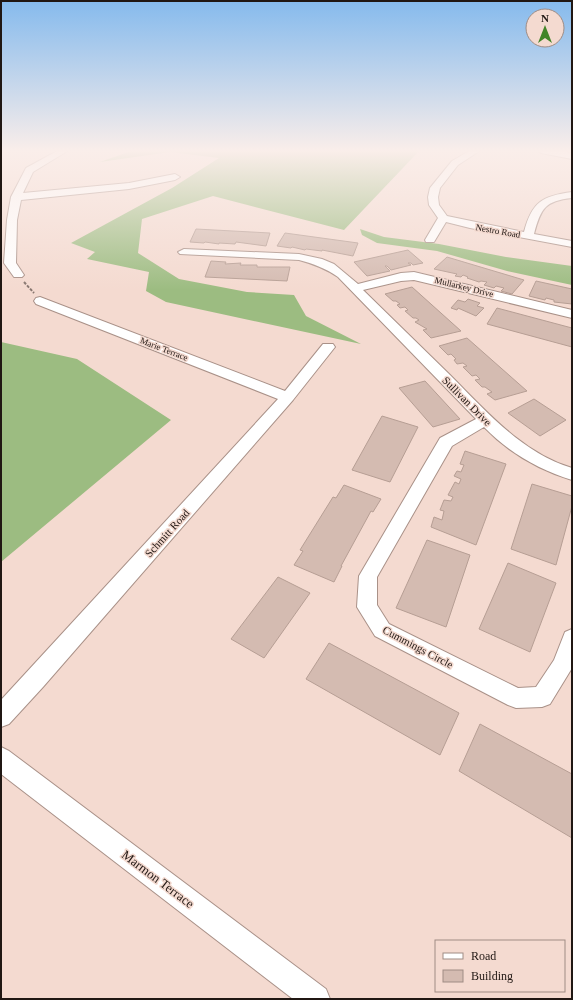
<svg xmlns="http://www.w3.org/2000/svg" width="573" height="1000" font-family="Georgia,serif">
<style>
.forest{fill:#9cbc81}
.building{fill:#d4bbb1;stroke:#b69e94}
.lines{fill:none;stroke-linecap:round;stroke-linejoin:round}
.minor-casing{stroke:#a99188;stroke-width:2}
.path{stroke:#87766f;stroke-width:2;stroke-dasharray:3 1.5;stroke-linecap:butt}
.minor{fill:#fff;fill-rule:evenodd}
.labels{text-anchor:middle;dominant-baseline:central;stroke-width:3;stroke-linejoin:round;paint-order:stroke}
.far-street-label{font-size:9px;fill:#201713;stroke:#f4dad0}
.street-label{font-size:11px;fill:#201713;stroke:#f4dad0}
.near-street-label{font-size:13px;fill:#201713;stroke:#f4dad0}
</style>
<rect width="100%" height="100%" fill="#f4dad0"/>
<path class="forest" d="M 134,150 L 420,150 L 344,230 L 213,196 L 142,219 L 138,253 L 179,279 L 247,292 L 294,295 L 306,316 L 361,344 L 166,302 L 146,291 L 149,272 L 87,259 L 95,252 L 71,243 L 172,188 L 219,158 L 170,152 L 100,162 Z
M 360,229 L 384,237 L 439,244 L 506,257 L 572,266 L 572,285 L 507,271 L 437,251 L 377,243 L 362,235 Z
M 1,342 L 77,359 L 171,420 L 1,562 Z"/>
<path class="building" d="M 196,229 L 270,233 L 266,246 L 236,242 L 235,244 L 219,243 L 219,244 L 205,242 L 204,243 L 190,242 Z
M 285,233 L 358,243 L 353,256 L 322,250 L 322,251 L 306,249 L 305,250 L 292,247 L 291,248 L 277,246 Z
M 408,250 L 423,263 L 413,265 L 411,263 L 408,263 L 411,265 L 391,270 L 387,266 L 385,266 L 390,271 L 367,276 L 354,262 Z
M 447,257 L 524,280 L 512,294 L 501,291 L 504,288 L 496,286 L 494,288 L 484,285 L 487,282 L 481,281 L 479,282 L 467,278 L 468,277 L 463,275 L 461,277 L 455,276 L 457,274 L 434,269 Z
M 211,261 L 226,262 L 225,264 L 241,263 L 240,265 L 257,265 L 257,267 L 290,267 L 287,281 L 205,277 Z
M 536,281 L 572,289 L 572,304 L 554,302 L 554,300 L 546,298 L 545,300 L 529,296 Z
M 412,287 L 461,331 L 431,338 L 423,330 L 427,329 L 415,322 L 419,320 L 416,318 L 413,318 L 405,311 L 408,310 L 405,307 L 400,308 L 397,305 L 400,304 L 396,301 L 393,301 L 385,294 Z
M 468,299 L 480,303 L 477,306 L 484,308 L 476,316 L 458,308 L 457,310 L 451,308 L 458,300 L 465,302 Z
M 497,308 L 572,328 L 572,347 L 487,324 Z
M 467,338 L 527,391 L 495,400 L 487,394 L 492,392 L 485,387 L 482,387 L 475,380 L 480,379 L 476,375 L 472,376 L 463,367 L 467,366 L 463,363 L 457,364 L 454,360 L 456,359 L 451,354 L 448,355 L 439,346 Z
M 425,381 L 460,419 L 433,427 L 399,388 Z
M 534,399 L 566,420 L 540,436 L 508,413 Z
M 382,416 L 418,427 L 390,482 L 352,470 Z
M 465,451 L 506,464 L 476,545 L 431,527 L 434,517 L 442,520 L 444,511 L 440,510 L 444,500 L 451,501 L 453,497 L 448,495 L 455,482 L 459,484 L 461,479 L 454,476 L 457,471 L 461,472 L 464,465 L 460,464 Z
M 532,484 L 572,496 L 572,506 L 556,565 L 511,549 Z
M 344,485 L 381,499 L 373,512 L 371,511 L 341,566 L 342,566 L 334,582 L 294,565 L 303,551 L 300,550 L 333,497 L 336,498 Z
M 427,540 L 470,555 L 446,627 L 396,608 Z
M 508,563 L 556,583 L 530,652 L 479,629 Z
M 278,577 L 310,593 L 264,658 L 231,639 Z
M 329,643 L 459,713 L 440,755 L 306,679 Z
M 480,724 L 572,774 L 572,838 L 459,771 Z"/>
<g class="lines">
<g class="minor-casing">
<path id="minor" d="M 59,150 L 69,150 L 33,172 L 23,193 L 129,183 L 175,174 L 180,177 L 175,180 L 129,189 L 21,200 L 17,220 L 16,263 L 24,275 L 22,277 L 14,277 L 4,263 L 7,220 L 11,197 L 26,168 Z
M 471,150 L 481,150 L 458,165 L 440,188 L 438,197 L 439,205 L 447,216 L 524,232 C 532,202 542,196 572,192 L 572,198 C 545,201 541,208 534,234 L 572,241 L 572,247 L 470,228 L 446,222 L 434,242 L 426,242 L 425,240 L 438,218 L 429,205 L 428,197 L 430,188 L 452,161 Z
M 537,150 L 555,150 L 572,153 L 572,159 L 541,153 Z
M 184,249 L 299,254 L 322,259 L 334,264 L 358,284 L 401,273 L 414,272 L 572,310 L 572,318 L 414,280 L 401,281 L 363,290 C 392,318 421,347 450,375 C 486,411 522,453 572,468 L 572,480 C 539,470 508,452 484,427 L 452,446 L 377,577 L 377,605 L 389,624 L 518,688 L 536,687 L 554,660 L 565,632 L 572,629 L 572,668 L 550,704 L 542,707 L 516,708 L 508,705 L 375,636 L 357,607 L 359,576 L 440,438 L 476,419 L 338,277 C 325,268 314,264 299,260 L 180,254 L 178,252 Z
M 40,297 L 285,391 L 323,344 L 333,344 L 335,347 L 293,400 L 43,687 L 9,724 L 1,727 L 1,700 L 278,399 L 36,304 L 34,301 L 36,298 Z
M 1,747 L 9,751 L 326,989 L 330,999 L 293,999 L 1,774 Z"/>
</g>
<path class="path" d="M 24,282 L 34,293"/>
<use href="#minor" class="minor"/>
</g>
<linearGradient id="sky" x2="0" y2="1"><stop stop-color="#85baed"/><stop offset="0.52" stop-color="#faeeea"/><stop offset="1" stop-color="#faeeea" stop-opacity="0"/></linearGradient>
<rect width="573" height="290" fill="url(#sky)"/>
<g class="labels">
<g class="far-street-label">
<text transform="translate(498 231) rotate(10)">Nestro Road</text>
<text transform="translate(464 287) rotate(14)">Mullarkey Drive</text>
<text transform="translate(164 349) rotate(21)">Marie Terrace</text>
</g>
<g class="street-label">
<text transform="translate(467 401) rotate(45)">Sullivan Drive</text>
<text transform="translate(167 533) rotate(-48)">Schmitt Road</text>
<text transform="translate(418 647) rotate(28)">Cummings Circle</text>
</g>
<g class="near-street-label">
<text transform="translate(158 879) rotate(37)">Marmon Terrace</text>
</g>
</g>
<rect width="573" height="1000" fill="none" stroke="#201713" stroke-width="4"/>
<rect x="435" y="940" width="130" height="52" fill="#f4dad0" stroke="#9f8c84"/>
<rect x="443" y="953" width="20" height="6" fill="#ffffff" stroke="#9f8c84"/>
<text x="471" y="960" font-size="12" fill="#201713">Road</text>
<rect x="443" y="970" width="20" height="12" fill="#d4bbb1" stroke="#9f8c84"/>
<text x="471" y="980" font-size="12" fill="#201713">Building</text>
<g transform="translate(545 28)"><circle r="19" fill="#f4dad0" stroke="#9f8c84"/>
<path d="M0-3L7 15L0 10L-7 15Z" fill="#428528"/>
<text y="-6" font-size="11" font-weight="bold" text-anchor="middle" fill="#201713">N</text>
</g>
</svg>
